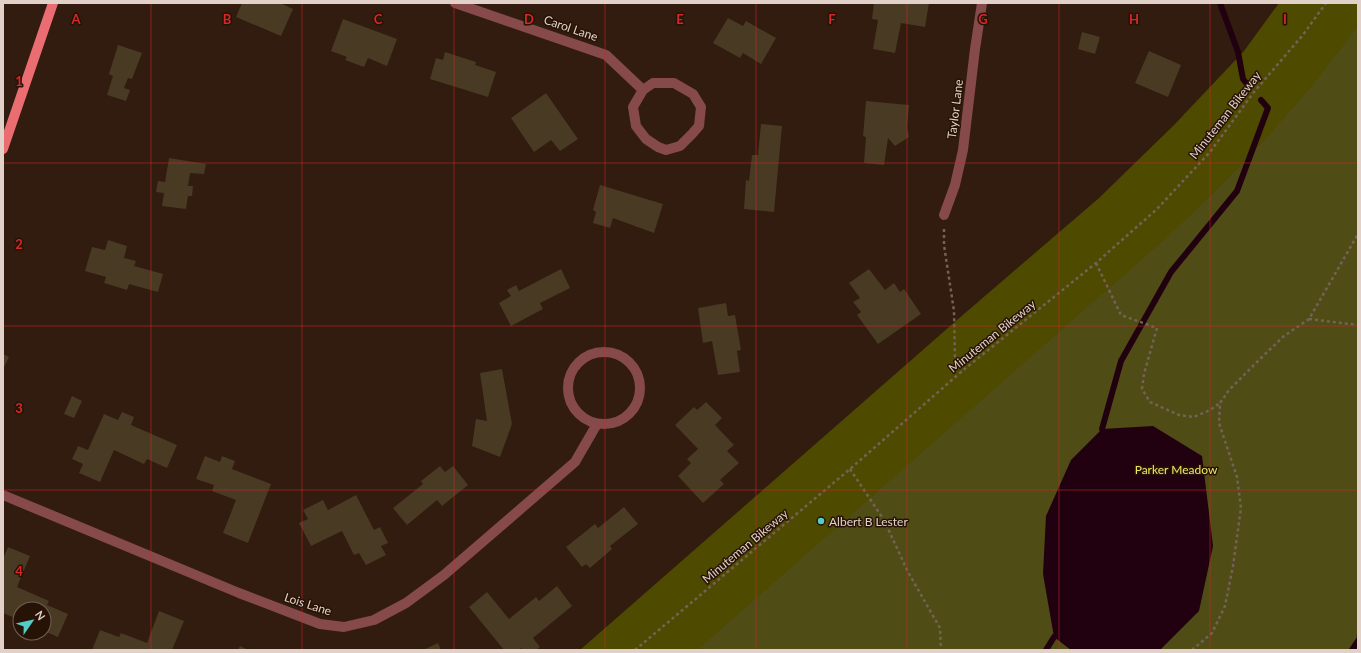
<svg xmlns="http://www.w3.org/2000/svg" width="1361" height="653" font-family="Lato,sans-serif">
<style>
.green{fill:#4e4a00}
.forest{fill:#4f4c16}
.water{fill:#210010}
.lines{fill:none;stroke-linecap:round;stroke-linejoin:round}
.stream{stroke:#210010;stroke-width:6}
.building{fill:#493a23}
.path{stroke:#766157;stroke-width:2.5;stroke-dasharray:3 3;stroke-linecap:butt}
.minor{stroke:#864a4a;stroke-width:10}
.primary{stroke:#ea6e71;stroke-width:10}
.grid{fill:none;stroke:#d62828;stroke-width:1;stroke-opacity:0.55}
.poi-dot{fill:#54cdc8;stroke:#271206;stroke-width:1.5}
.labels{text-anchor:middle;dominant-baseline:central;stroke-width:3;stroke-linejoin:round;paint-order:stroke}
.street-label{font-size:12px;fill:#e1d1c9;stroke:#271206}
.park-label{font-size:12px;fill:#eee764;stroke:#271206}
.poi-label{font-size:12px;fill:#e1d1c9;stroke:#271206;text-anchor:start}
.grid-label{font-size:13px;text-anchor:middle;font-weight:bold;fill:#d62828;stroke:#271206;stroke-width:3;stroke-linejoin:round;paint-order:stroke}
</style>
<rect width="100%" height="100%" fill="#321b0f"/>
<path class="green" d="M 1279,3 L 1358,3 L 1358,622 L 1355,650 L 580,650 L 957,320 L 1099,198 L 1174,125 L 1244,51 Z"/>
<path class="forest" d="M 1358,26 L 1358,622 L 1355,650 L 1160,650 L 1199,611 L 1054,637 L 1071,650 L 697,650 L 1165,239 C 1236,174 1301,104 1358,26 Z"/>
<path class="water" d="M 1153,426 L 1202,456 L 1213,546 L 1199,611 L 1160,650 L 1071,650 L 1054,637 L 1043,574 L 1046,516 L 1071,460 L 1102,429 Z"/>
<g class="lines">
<path class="stream" d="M 1220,3 L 1238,52 L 1243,79 L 1247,84
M 1102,429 L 1121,361 L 1171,272 L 1237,191 L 1268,108 L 1261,100
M 1046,650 L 1054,637
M 1352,650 L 1358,641"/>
</g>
<path class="building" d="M 242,3 L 280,3 L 293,9 L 281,36 L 236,17 Z
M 874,3 L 929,3 L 925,27 L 901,23 L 895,53 L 873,49 L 878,20 L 872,19 Z
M 728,18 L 743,26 L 746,21 L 776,38 L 761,64 L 743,53 L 740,58 L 713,43 Z
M 343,19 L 397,39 L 387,66 L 368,58 L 364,67 L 345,60 L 347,57 L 331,51 Z
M 1082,32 L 1100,37 L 1095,54 L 1078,49 Z
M 118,45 L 142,53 L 132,79 L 128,78 L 124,88 L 130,90 L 126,101 L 107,95 L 113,76 L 109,74 Z
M 1149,51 L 1181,65 L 1168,97 L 1135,83 Z
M 445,52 L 476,62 L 475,65 L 496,72 L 488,97 L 430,79 L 436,58 L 443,60 Z
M 546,93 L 578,139 L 560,151 L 551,140 L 534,152 L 511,118 Z
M 866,101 L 909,105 L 907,127 L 909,137 L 895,146 L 888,138 L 884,165 L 864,163 L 866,137 L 863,136 Z
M 761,124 L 782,126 L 774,212 L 744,209 L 746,180 L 749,181 L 752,155 L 758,155 Z
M 169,158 L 206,164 L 204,174 L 190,173 L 188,186 L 193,186 L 192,196 L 188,196 L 186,209 L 162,206 L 164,193 L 156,192 L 158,181 L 165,182 Z
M 600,185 L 663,204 L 654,233 L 613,218 L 610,228 L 593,223 L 596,212 L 593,210 Z
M 108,240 L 127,246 L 124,258 L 136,261 L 134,266 L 163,274 L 158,292 L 129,284 L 127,290 L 104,283 L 106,277 L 85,271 L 92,247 L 105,250 Z
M 561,269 L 570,288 L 540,303 L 543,309 L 511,326 L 499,303 L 511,296 L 507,290 L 516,285 L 519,291 Z
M 869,269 L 885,290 L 894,283 L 900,292 L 904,289 L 921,314 L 878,344 L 857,315 L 861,312 L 853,302 L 860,298 L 849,283 Z
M 726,303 L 728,316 L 735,315 L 741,350 L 737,351 L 740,372 L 718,375 L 712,341 L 703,343 L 698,308 Z
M 3,354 L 9,357 L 3,369 Z
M 502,369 L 512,424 L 500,457 L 472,446 L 476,419 L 487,421 L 480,373 Z
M 72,396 L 82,401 L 74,418 L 64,414 Z
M 706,402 L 722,418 L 715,425 L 734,445 L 727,451 L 739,463 L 720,480 L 724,484 L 703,503 L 678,476 L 691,463 L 687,459 L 698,449 L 675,425 L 694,407 L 697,410 Z
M 122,412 L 134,417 L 131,425 L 177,445 L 167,468 L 147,459 L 144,464 L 114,450 L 100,482 L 79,473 L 83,464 L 72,459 L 78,446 L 88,450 L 104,414 L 118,420 Z
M 205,456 L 220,462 L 222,456 L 235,461 L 232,469 L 271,484 L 248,543 L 223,533 L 236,500 L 212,491 L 214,485 L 196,479 Z
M 440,466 L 445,472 L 453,466 L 468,485 L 442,506 L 437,500 L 407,525 L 393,508 L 423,484 L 421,481 Z
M 356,495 L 374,530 L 380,527 L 388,543 L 381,546 L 386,555 L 366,565 L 359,553 L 354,555 L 342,531 L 311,546 L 299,523 L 308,519 L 303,510 L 323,500 L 328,510 Z
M 624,507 L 638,524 L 610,546 L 612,549 L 590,568 L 586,564 L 582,567 L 566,547 L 595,524 L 598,528 Z
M 8,547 L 30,556 L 17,587 L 49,601 L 47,605 L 68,614 L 58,637 L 44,631 L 44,609 L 20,609 L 20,620 L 3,613 L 3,559 Z
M 557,586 L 572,606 L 533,638 L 540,647 L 536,650 L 523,650 L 521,648 L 519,650 L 504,650 L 469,607 L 487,592 L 509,619 L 536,597 L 539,601 Z
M 159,611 L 184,621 L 172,650 L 92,650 L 100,630 L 119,637 L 121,633 L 147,643 Z
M 438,643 L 441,650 L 423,650 Z
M 240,646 L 248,650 L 238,650 Z"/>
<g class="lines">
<path class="path" d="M 944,229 L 944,245 L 954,311 L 955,359 L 961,372
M 1096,263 L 1121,315 L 1157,328 L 1144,374 L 1142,389 L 1150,402 L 1179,415 L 1194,417 L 1210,410 L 1220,403
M 1309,319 L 1358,325
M 850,469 L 884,520 L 908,572 L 940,628 L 941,650
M 635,650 L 850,469 L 961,372 L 1096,263 L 1157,209 L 1210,152 L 1254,92 L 1302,36 L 1326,3
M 1192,650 L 1212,633 L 1225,606 L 1233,566 L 1241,508 L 1237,477 L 1219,423 L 1220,403 L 1229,390 L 1261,358 L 1284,336 L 1309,319 L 1358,234"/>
<path class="minor" d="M 455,3 L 606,55 L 643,90
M 653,83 L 674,83 L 693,94 L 701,107 L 699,126 L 692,134 L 680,146 L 666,150 L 658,147 L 646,139 L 636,126 L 633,107 L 643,90 Z
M 944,215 L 955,185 L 963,150 L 975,49 L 982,3
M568 388a36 36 0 1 1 72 0a36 36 0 1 1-72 0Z
M 3,495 L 239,593 L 320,624 L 344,627 L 374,620 L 406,603 L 444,575 L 575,462 L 597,424"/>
<path class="primary" d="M 3,149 L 53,3"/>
</g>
<path class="grid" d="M 151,3 L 151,650M 302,3 L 302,650M 454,3 L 454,650M 605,3 L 605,650M 756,3 L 756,650M 907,3 L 907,650M 1059,3 L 1059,650M 1210,3 L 1210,650M 3,163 L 1358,163M 3,326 L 1358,326M 3,490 L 1358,490"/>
<circle class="poi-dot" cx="821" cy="521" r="4"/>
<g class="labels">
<g class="street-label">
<text transform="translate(571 28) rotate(19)">Carol Lane</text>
<text transform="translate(955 109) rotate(-83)">Taylor Lane</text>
<text transform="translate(1225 115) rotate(-52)">Minuteman Bikeway</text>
<text transform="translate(992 336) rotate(-39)">Minuteman Bikeway</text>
<text transform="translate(745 546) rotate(-40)">Minuteman Bikeway</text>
<text transform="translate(308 604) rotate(18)">Lois Lane</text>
</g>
<g class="park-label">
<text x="1176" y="469">Parker Meadow</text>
</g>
<g class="poi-label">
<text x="829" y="521">Albert B Lester</text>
</g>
</g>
<g class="grid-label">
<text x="76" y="24">A</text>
<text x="227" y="24">B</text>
<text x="378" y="24">C</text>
<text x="529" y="24">D</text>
<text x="680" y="24">E</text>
<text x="832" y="24">F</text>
<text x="983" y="24">G</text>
<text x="1134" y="24">H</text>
<text x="1285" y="24">I</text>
<text x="19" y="86">1</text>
<text x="19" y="249">2</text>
<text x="19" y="413">3</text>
<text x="19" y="576">4</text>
</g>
<rect width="1361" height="653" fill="none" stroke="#e1d1c9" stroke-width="8"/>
<g transform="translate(32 621) rotate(56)"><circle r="19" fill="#271206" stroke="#715e54"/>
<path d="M0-3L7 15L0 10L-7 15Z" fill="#54cdc8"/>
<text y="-6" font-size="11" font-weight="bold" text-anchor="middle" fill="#e1d1c9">N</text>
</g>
</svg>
